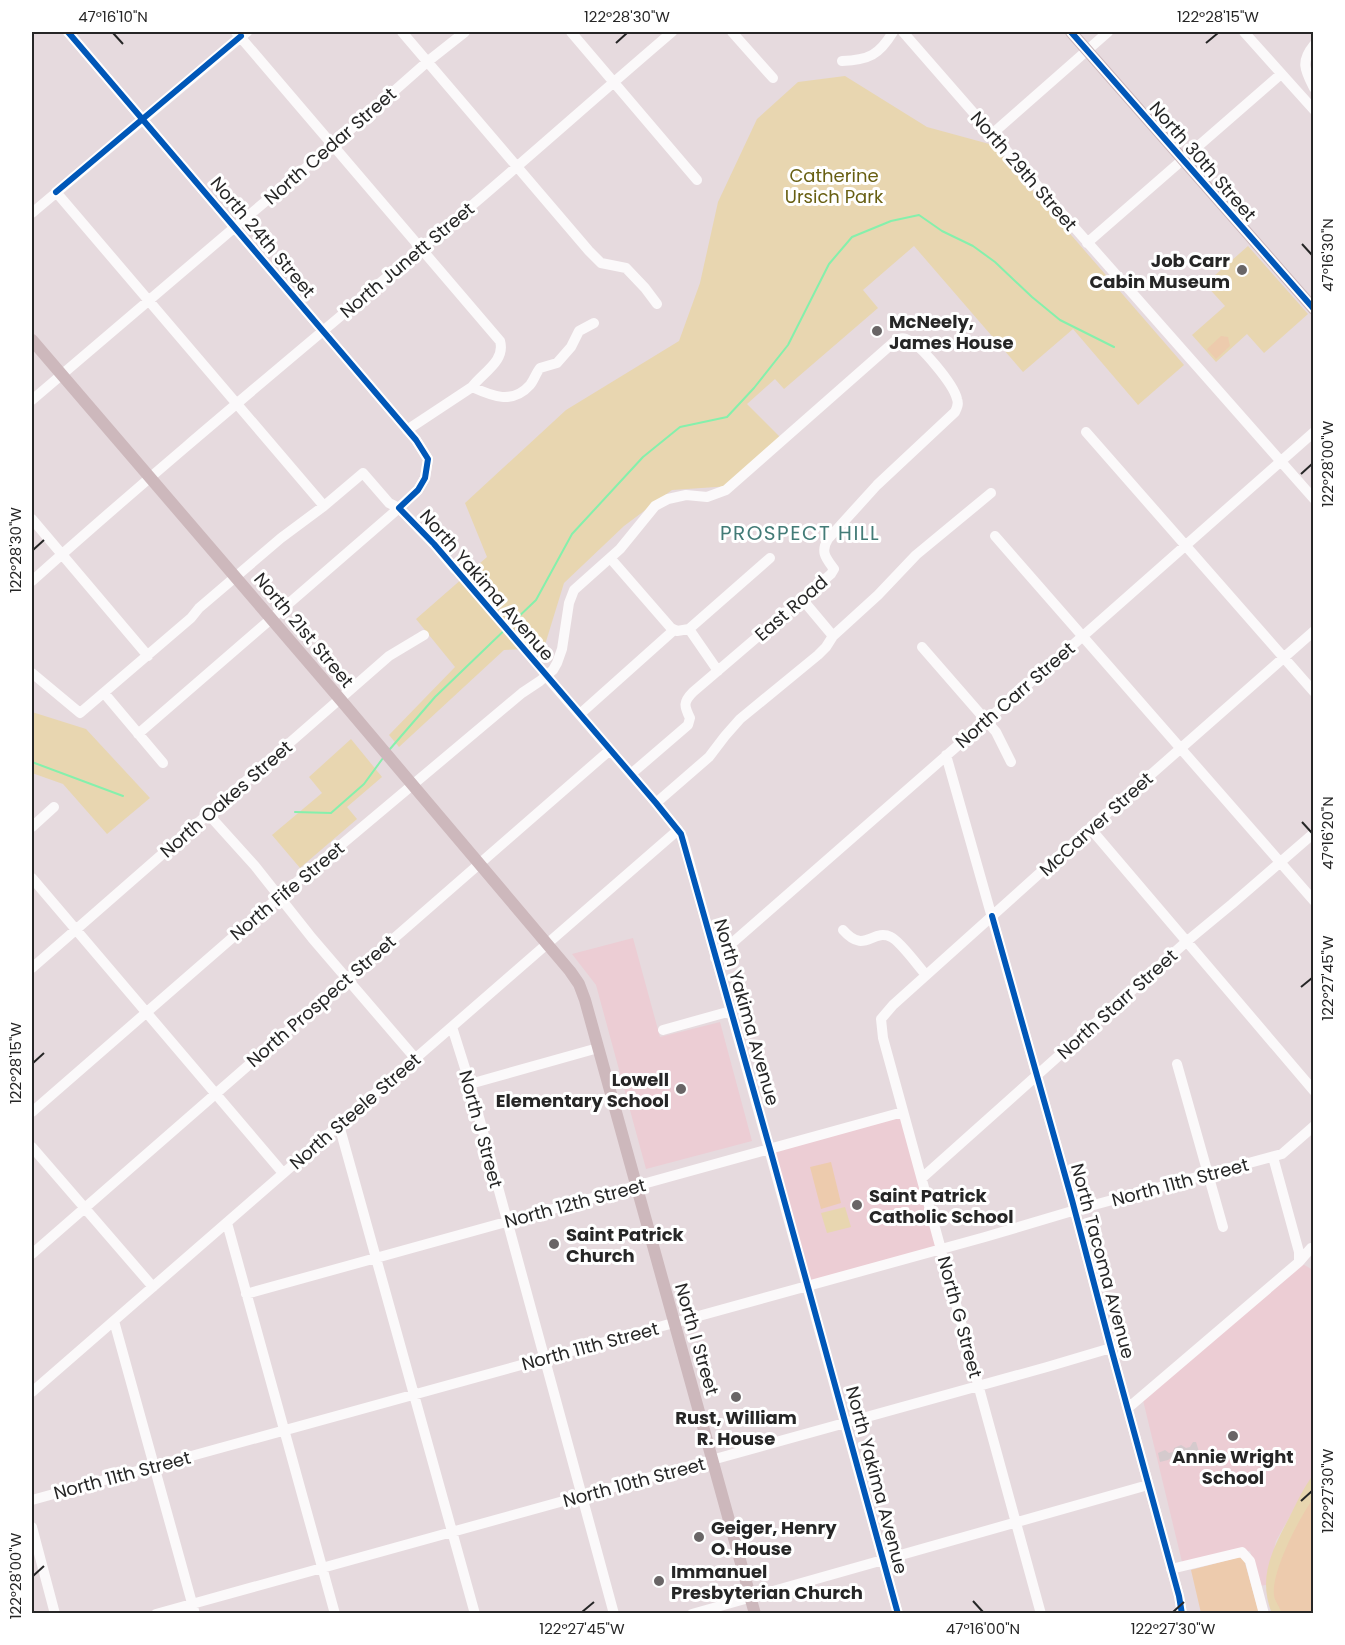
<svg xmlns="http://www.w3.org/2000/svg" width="1345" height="1645" font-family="Poppins,sans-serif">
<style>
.education{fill:#eccdd4}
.green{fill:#e8d6b0}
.pitch{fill:#edcbad}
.plaza{fill:#d5cacd}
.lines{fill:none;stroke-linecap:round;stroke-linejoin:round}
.stream{stroke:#85f0ac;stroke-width:2}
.minor{stroke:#fbf9fa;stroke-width:10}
.major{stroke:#cdb8bc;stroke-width:12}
.cycleway-casing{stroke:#fff;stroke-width:10}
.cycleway{stroke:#0057b8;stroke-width:6}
.ticks{fill:none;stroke:#262626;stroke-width:2}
.poi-dot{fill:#696566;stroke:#fff;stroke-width:2}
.labels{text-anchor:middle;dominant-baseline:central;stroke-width:6;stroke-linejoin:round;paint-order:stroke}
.street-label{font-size:18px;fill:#262626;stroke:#fff}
.park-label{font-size:18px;fill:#685f12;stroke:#fff}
.poi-label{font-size:18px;font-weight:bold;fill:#262626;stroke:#fff;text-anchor:start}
.neighbourhood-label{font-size:20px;letter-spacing:1.5px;fill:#437b77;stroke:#fff}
.neatline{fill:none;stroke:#262626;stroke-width:2}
.ticks-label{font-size:15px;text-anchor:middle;fill:#262626}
</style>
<rect width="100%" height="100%" fill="#e6dade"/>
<path class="education" d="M 633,938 L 660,1037 L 720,1022 L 752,1141 L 646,1169 L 596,985 L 572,954 Z
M 903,1112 L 941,1249 L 807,1286 L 770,1149 Z
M 1299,1262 L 1313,1270 L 1313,1475 L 1276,1541 L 1266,1585 L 1259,1586 L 1250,1551 L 1183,1566 L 1142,1396 Z"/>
<path class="green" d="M 845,76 L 927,127 L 993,145 L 1184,365 L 1138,405 L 1073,329 L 1023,372 L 914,246 L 863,290 L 878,308 L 784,389 L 775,379 L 747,404 L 783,440 L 731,486 L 672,490 L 624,526 L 564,583 L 544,648 L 504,650 L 399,747 L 389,735 L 455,667 L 416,619 L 487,557 L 465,503 L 566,410 L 679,341 L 700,283 L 718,202 L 757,119 L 798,82 Z
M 1248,246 L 1308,314 L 1264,353 L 1247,334 L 1216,362 L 1192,335 L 1225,306 L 1205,284 Z
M 32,712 L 86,729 L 150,798 L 107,834 L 63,784 L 32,773 Z
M 351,739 L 382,777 L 347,807 L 357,819 L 300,868 L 272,835 L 322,793 L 309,777 Z
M 845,1207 L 851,1227 L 827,1233 L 821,1213 Z
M 1313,1475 L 1313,1613 L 1272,1614 C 1257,1576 1273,1549 1290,1516 C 1297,1502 1304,1487 1313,1475 Z"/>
<path class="pitch" d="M 1221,336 L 1228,337 L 1230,346 L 1216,359 L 1207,349 Z
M 831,1162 L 841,1203 L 821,1209 L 810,1167 Z
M 1313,1499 L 1313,1613 L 1282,1613 C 1280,1608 1275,1601 1274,1596 C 1271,1572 1299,1518 1313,1499 Z
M 1243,1556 L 1259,1613 L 1201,1613 L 1191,1570 Z"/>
<path class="plaza" d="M 1193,1442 L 1196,1442 L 1199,1452 L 1194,1453 L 1191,1451 L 1187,1452 L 1184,1457 L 1180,1458 L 1174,1455 L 1168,1460 L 1160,1462 L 1158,1453 L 1165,1450 L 1169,1453 L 1173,1452 L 1174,1448 L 1181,1445 L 1186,1448 L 1190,1447 Z"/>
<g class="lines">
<path class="stream" d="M 390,749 L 435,697 L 536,600 L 572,534 L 643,457 L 680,427 L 727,417 L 754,388 L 788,345 L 829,264 L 852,237 L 891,221 L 919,215 L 942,231 L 973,246 L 995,262 L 1032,297 L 1060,320 L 1114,347
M 32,762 L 123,796
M 295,812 L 331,813 L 364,784 L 383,758"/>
<path class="minor" d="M 68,32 L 416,440 L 428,459 L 425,478 L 418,490 L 399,508 L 138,734
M 236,32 L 500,341 C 506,361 482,373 472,387 L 407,430
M 402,32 L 589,251 L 601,263 L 626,268 L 645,288 L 657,304
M 571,32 L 697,180
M 732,32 L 773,78
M 903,32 L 992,134 L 1314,499
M 1244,32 L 1314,110
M 1314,45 C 1300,62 1305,70 1314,88
M 842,61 C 869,60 879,55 893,32
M 992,134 L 1108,32
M 56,192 L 324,506
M 32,213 L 247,32
M 1087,243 L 1281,74
M 472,387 C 492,396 512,405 530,385 C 534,380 536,373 540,368 L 557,363 L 571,347 L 579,331 L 594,323
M 32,400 L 235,227 L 333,145 L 427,62 L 465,32
M 1086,432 L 1314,692
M 32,519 L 148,656
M 995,536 L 1314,901
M 611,559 L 671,628 L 677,631 L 689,629 L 718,671
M 32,581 C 175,453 324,331 470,207 C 538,149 604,90 672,32
M 802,599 L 833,636
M 689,629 L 770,558
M 922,647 L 996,732 L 1011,762
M 32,673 L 80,713 L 191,618 L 199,608 L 281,538 L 324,506 L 363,473 L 389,503 L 399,508 L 434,544 L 455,569
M 546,676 L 656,803 L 678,830 L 683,839 L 898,1614
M 104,693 L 163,763
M 580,714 L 674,630
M 946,755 L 1072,1200 L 1111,1348 L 1179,1596 L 1182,1614
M 656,803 L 709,757 L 725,736 L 740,719 L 818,655 L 826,647 L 833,636 L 878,595 L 916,555 L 991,493
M 209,815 L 255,866 L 312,938 L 415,1058
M 32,827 L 54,807
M 1090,828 L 1314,1091
M 32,878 L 283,1173
M 843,930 C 865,955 872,928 891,937 C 900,941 918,966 926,975
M 715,958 L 1083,636 L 1314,432
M 32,968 L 389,656 L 424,635
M 452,1027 L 470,1084 L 614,1614
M 663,1030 L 731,1011
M 1177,1064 L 1223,1227
M 470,1084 L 598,1048
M 32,1112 L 279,897 L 522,693 L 540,681 L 553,670 L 557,663 L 562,649 L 569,603 L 574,590 L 620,549 L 655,506 L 668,499 L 686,495 L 707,497 L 726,490 L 894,342 C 898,339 901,337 906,339 C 920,343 954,385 957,399 C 959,404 957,408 955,412 L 877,485 L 828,539 C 820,552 826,558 834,569 L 831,574 L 693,692 C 683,702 684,706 690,718 L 688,725 L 631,774
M 339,1125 L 475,1614
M 32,1147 L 153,1287
M 1273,1157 L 1299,1252 L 1299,1262
M 922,1178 L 1186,942 L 1232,904 L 1314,833
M 227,1223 L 335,1614
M 32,1254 L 610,750
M 246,1294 L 903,1112
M 114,1321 L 195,1614
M 32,1392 L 678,830
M 1128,1408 L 1299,1262 L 1311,1248
M 32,1500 L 985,1237 L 1079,1209 L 1282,1154 L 1314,1126
M 32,1527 L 55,1614
M 1171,1569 L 1242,1552 L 1250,1561 L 1264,1614
M 156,1614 L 1047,1367 L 1111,1348
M 692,1614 L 1148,1485
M 1041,1614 L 883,1038 L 881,1019 L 893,1005 L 1080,837 L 1314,631"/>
<path class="major" d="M 1071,32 L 1314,309
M 32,340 L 334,692 L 570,971 L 579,984 L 585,1000 L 755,1614"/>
<g class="cycleway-casing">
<path id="cycleway" d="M 68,32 L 416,440 L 428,459 L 425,478 L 418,490 L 399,508 L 434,544 L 656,803 L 681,834 L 770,1149 L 898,1614
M 1071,32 L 1314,309
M 56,192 L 241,36
M 992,916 L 1072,1200 L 1111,1348 L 1179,1596 L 1182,1614"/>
</g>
<use href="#cycleway" class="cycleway"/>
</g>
<path class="ticks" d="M 113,33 L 123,44M 616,43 L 627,33M 1206,43 L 1218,33M 1302,244 L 1312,255M 1301,474 L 1312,464M 33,550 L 44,540M 1302,822 L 1312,833M 1301,987 L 1312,978M 33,1063 L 44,1053M 1301,1501 L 1312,1491M 33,1576 L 44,1566M 973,1601 L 983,1612M 582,1612 L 594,1602M 1173,1612 L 1184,1602"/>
<g class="poi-dot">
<circle cx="1242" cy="270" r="6"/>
<circle cx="877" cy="331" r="6"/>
<circle cx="681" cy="1089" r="6"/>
<circle cx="857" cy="1205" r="6"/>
<circle cx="554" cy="1244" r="6"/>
<circle cx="736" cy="1397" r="6"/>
<circle cx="1233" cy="1436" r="6"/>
<circle cx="699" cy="1537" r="6"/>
<circle cx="659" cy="1581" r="6"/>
</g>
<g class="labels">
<g class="street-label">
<text transform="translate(330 146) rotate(-41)">North Cedar Street</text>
<text transform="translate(1203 161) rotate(49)">North 30th Street</text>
<text transform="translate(1024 171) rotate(49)">North 29th Street</text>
<text transform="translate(263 237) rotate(50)">North 24th Street</text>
<text transform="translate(407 260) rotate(-40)">North Junett Street</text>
<text transform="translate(487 585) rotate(49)">North Yakima Avenue</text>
<text transform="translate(791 608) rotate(-41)">East Road</text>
<text transform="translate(304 630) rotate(50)">North 21st Street</text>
<text transform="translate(1015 695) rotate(-41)">North Carr Street</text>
<text transform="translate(226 799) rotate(-41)">North Oakes Street</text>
<text transform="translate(1096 824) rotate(-42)">McCarver Street</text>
<text transform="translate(287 891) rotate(-40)">North Fife Street</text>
<text transform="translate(321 1001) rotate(-41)">North Prospect Street</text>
<text transform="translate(1117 1004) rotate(-42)">North Starr Street</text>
<text transform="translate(747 1012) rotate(74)">North Yakima Avenue</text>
<text transform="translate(355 1111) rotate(-41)">North Steele Street</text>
<text transform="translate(481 1129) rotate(75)">North J Street</text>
<text transform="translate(1180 1182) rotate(-15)">North 11th Street</text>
<text transform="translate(575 1203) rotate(-15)">North 12th Street</text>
<text transform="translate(1103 1261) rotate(75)">North Tacoma Avenue</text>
<text transform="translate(960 1317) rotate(75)">North G Street</text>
<text transform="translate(697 1339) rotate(74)">North I Street</text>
<text transform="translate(590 1346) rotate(-15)">North 11th Street</text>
<text transform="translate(122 1475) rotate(-15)">North 11th Street</text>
<text transform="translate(877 1480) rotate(75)">North Yakima Avenue</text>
<text transform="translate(634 1482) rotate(-15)">North 10th Street</text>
</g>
<g class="park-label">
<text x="834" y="175">Catherine<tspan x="834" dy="21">Ursich Park</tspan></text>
</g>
<g class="poi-label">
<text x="1230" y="260" text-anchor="end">Job Carr<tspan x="1230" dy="21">Cabin Museum</tspan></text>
<text x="889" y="321">McNeely,<tspan x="889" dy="21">James House</tspan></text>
<text x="669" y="1079" text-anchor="end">Lowell<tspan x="669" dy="21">Elementary School</tspan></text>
<text x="869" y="1195">Saint Patrick<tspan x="869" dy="21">Catholic School</tspan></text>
<text x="566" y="1234">Saint Patrick<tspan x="566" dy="21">Church</tspan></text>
<text x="736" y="1417" text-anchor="middle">Rust, William<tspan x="736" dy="21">R. House</tspan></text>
<text x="1233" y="1456" text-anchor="middle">Annie Wright<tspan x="1233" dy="21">School</tspan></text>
<text x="711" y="1527">Geiger, Henry<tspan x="711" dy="21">O. House</tspan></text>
<text x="671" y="1571">Immanuel<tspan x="671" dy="21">Presbyterian Church</tspan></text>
</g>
<g class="neighbourhood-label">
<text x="800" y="533">PROSPECT HILL</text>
</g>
</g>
<rect width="1345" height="1645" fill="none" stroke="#ffffff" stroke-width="66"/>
<rect x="33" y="33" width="1279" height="1579" class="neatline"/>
<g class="ticks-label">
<text x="113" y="22">47°16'10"N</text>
<text x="627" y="22">122°28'30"W</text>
<text x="1218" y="22">122°28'15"W</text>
<text transform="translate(1328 255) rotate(-90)" y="5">47°16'30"N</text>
<text transform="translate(1328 464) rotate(-90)" y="5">122°28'00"W</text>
<text transform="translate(16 550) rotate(-90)" y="5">122°28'30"W</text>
<text transform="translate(1328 833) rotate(-90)" y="5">47°16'20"N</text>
<text transform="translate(1328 978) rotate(-90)" y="5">122°27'45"W</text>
<text transform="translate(16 1063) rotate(-90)" y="5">122°28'15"W</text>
<text transform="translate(1328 1491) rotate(-90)" y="5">122°27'30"W</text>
<text transform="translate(16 1576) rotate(-90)" y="5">122°28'00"W</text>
<text x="582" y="1634">122°27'45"W</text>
<text x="983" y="1634">47°16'00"N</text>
<text x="1173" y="1634">122°27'30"W</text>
</g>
</svg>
